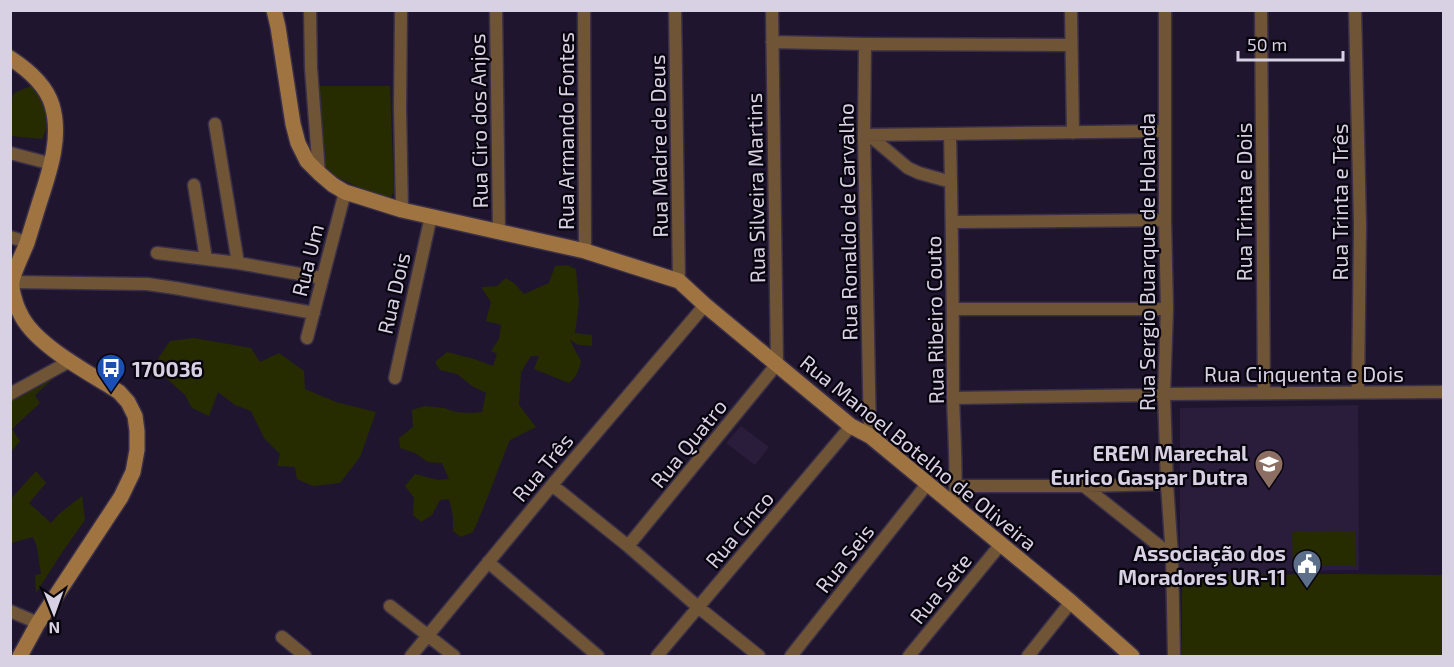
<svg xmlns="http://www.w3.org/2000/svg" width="1454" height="667" font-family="'Exo 2',sans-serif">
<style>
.built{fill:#2a1d3c}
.green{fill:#272c00}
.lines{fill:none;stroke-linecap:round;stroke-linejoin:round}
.street-casing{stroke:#392f48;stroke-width:15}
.secondary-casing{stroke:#392f48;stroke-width:18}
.street{stroke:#6f5436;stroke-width:12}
.secondary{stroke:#9f7441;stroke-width:15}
.labels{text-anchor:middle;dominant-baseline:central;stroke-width:4.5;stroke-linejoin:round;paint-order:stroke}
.street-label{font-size:21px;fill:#d7d1e3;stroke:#07040e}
.poi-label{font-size:21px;font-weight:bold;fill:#d7d1e3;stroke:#07040e;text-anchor:end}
</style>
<rect width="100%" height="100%" fill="#1f152f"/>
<path class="built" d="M 1358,405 L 1359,570 L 1282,571 L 1282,656 L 1230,656 L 1228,571 L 1180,573 L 1180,408 Z
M 741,426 L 769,447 L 755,465 L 726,443 Z"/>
<path class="green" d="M 38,83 C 45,105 54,116 42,139 L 11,136 L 10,103 L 14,93 Z
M 316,86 L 390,86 L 394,192 L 390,199 C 382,196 374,194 366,191 C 352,185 340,176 324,174 Z
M 567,265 L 576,269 L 579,304 L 575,333 L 592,335 L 592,346 L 579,345 L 570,340 L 576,352 L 581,361 C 579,370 577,376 569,383 L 534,369 L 539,356 L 531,356 L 521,372 L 519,405 L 536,427 L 510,440 C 497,470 487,502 473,532 L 461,537 L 453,531 L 453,516 L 449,499 L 440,500 L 432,515 L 421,522 L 413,515 L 414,498 L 405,486 L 415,474 L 438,480 L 449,479 L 442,463 L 428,462 L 415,453 L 400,448 L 399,438 L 413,427 L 412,410 L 425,406 L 444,408 L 456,412 L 470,413 L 482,412 L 486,393 L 472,386 L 457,374 L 440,370 L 435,362 L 447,352 L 474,359 L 493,366 L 497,354 L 491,351 L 499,339 L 501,325 L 486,321 L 491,302 L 481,287 L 497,286 L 506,278 L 515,284 L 524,294 L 549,283 L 555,266 Z
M 194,338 L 251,348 L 260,362 L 279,353 L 304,371 L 305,389 L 336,402 L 376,412 L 360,457 L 340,483 L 313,486 L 297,479 L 295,467 L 277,466 L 280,454 L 264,438 L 251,411 L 235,405 L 218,392 L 209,416 L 192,408 L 185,395 L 153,366 L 170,341 Z
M 63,370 L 35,395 L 40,403 L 12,429 L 20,441 L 11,452 L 11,391 Z
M 36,471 L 46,483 L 29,503 L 51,523 L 59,514 L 82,496 L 85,520 L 63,551 L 36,593 L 35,575 L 41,574 L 37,547 L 33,537 L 11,543 L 10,500 Z
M 1355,531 L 1356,566 L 1293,566 L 1292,532 Z
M 1348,574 L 1443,575 L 1443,656 L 1182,656 L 1182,575 Z"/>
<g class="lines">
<g class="street-casing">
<path id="street" d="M 310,10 L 311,68 L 319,173
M 401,10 L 400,108 L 402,210
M 496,10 L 499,231
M 584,10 L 585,251
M 675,10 L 679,281
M 1071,10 L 1073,133
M 1165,10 L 1165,220 L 1167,309 L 1164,394 L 1167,484 L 1172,556 L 1174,656
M 1261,10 L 1264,393
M 1355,10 L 1360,225 L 1358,393
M 772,42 L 865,44 L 1071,45
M 865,44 L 864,135 L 870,436
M 215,124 L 238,263
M 950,134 C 952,221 953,309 953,396 C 954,433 957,469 955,506
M 864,135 L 1165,131
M 869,135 L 908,168 L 919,173 L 951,182
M 10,153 L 52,164
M 194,185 L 206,259
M 952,222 L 1165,220
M 10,237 L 27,242
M 157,253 L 238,263 L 322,278
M 12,282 L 147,284 L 175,288 L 314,313
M 953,309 L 1167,309
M 307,338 L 345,192
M 395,378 L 431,216
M 10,394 L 70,361
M 1164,394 L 1444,392
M 953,398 L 1164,395
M 552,485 L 628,546 L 698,607 L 759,656
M 956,486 L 1084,486 L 1167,484
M 1084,486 L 1172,556
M 628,546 L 777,364 L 772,10
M 488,562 L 598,656
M 390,606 L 454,656
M 10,611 L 38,623
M 282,637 L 305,656
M 411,656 L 552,485 L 705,305
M 657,656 L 851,426
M 791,656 L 928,483
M 909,656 L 1001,544
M 1028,656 L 1071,602"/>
</g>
<g class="secondary-casing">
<path id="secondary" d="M 274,10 L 278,27 L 293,124 L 298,143 L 307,161 L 319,173 L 333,185 L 345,192 L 402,210 L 585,251 L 679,281 L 705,305 L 851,426 L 870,436 L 1071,602 L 1132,656
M 10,58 C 27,69 46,85 52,105 C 62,138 49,173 39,204 C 35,217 31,230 27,243 C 23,253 13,273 12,282 C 11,289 16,306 20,313 C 34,345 90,373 119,392 L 128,402 L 135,416 L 137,431 L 137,450 L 133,472 L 121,497 L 38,623 L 20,656"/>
</g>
<use href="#street" class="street"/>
<use href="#secondary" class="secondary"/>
</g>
<defs>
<g id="bus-pin" transform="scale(1.5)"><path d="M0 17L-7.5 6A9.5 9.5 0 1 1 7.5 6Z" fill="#1a4fb4" stroke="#07040e"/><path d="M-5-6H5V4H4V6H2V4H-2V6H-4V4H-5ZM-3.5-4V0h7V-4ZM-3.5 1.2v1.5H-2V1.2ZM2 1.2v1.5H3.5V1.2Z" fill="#fff"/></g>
<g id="school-pin" transform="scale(1.5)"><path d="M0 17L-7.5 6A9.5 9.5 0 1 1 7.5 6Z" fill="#8d6e63" stroke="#07040e"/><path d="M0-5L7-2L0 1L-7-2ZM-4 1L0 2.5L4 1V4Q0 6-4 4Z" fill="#fff"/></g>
<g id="civic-pin" transform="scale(1.5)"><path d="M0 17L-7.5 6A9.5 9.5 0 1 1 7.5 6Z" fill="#5c6f8a" stroke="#07040e"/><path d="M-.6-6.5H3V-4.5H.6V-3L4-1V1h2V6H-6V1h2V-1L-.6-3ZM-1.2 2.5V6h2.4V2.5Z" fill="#fff"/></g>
</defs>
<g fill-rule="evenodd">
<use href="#bus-pin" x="111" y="368"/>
<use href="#school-pin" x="1269" y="464"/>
<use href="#civic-pin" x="1307" y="564"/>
</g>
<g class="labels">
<g class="street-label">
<text transform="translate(478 121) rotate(-91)">Rua Ciro dos Anjos</text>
<text transform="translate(565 131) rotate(-90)">Rua Armando Fontes</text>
<text transform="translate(658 146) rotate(-91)">Rua Madre de Deus</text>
<text transform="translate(755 188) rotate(-91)">Rua Silveira Martins</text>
<text transform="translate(1243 202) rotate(-90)">Rua Trinta e Dois</text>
<text transform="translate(1339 202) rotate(-90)">Rua Trinta e Três</text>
<text transform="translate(847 222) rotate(-91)">Rua Ronaldo de Carvalho</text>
<text transform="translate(307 260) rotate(-76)">Rua Um</text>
<text transform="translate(1146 262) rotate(-90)">Rua Sergio Buarque de Holanda</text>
<text transform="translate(393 293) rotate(-77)">Rua Dois</text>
<text transform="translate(934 320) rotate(-91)">Rua Ribeiro Couto</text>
<text x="1304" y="373">Rua Cinquenta e Dois</text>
<text transform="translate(688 443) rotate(-51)">Rua Quatro</text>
<text transform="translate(919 452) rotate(39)">Rua Manoel Botelho de Oliveira</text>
<text transform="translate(542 467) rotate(-50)">Rua Três</text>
<text transform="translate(739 529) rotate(-50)">Rua Cinco</text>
<text transform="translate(844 558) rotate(-52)">Rua Seis</text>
<text transform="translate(940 588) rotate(-51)">Rua Sete</text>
</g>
<g class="poi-label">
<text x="132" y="368" text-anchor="start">170036</text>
<text x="1248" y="452">EREM Marechal<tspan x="1248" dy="24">Eurico Gaspar Dutra</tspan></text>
<text x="1286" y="552">Associação dos<tspan x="1286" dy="24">Moradores UR-11</tspan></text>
</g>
</g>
<rect width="1454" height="667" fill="none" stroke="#d7d1e3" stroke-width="24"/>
<g transform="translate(54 613) rotate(179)" stroke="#07040e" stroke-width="4.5" paint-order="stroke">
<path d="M0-4.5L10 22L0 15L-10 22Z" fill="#d7d1e3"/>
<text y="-9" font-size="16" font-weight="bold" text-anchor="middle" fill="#d7d1e3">N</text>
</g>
<path d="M1238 51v9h105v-9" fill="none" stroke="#d7d1e3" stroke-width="3"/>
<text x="1247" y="51" font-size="18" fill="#d7d1e3" stroke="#07040e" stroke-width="4.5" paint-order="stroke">50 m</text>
</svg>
